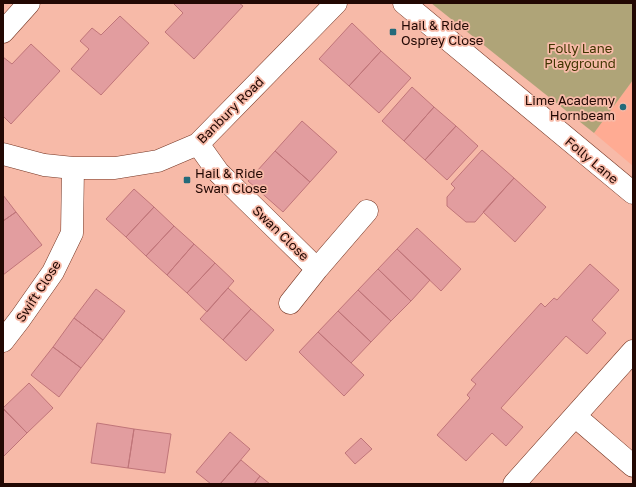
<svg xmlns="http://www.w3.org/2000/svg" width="636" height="487" font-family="'Golos Text',sans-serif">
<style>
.built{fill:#ffab93}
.green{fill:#afa478}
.building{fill:#e29d9f;stroke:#c07579}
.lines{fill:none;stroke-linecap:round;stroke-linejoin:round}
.minor-casing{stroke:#753523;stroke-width:23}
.minor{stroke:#fff;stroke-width:22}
.poi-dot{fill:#256a7a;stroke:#f7baa8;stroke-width:1.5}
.labels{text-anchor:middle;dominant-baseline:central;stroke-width:3.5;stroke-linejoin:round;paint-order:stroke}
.poi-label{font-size:13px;fill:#220803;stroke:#f7baa8;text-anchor:start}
.park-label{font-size:13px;fill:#403500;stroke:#f7baa8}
.street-label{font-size:13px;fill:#220803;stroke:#f7baa8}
</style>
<rect width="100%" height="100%" fill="#f7baa8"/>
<path class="built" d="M 633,80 L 633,166 L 594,133 Z"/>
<path class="green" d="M 431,3 L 633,3 L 633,80 L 594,133 Z"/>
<path class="building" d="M 175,3 L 239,3 L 243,6 L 194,59 L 165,32 L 183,13 L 174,4 Z
M 120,16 L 149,43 L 101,95 L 71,69 L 89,49 L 80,41 L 92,28 L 101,35 Z
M 352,23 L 381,51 L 349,86 L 319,59 Z
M 31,44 L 60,71 L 11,124 L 3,116 L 3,57 L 12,64 Z
M 381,51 L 411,78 L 379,113 L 349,86 Z
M 412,87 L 434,107 L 404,141 L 382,121 Z
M 434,107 L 456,126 L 425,160 L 404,141 Z
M 302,121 L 337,152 L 310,182 L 275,151 Z
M 456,126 L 478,146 L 447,180 L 425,160 Z
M 482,150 L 514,178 L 475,222 L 466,222 L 447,206 L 447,197 L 455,188 L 451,184 Z
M 275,151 L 310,182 L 283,212 L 248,181 Z
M 514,178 L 546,207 L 515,242 L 483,212 Z
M 134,189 L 154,207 L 126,237 L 106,219 Z
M 3,195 L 16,212 L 3,221 Z
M 154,207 L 174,226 L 146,256 L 126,237 Z
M 16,212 L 42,245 L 3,275 L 3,221 Z
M 174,226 L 194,244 L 167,275 L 146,256 Z
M 417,228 L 461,269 L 441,291 L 397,249 Z
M 194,244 L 215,263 L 187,293 L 167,275 Z
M 397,249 L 430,280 L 411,301 L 378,269 Z
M 215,263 L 234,281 L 207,312 L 187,293 Z
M 590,264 L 619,290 L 592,320 L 606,333 L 587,354 L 566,336 L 501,408 L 523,427 L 506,446 L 492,433 L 466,461 L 437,435 L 470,398 L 467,395 L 476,384 L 471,380 L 541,303 L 545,307 L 554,298 L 557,300 Z
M 378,269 L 411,301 L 391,321 L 358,290 Z
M 228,288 L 251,309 L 223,340 L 200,319 Z
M 96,289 L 125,311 L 103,340 L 74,318 Z
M 358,290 L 391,321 L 371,342 L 338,311 Z
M 251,309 L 274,330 L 246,361 L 223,340 Z
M 338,311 L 371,342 L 351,363 L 318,332 Z
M 74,318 L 103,340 L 81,368 L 53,347 Z
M 318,332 L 364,375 L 344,396 L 299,352 Z
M 53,347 L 81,368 L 59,397 L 31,375 Z
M 29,383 L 53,408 L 27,433 L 3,408 Z
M 3,409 L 27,433 L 3,457 Z
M 97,423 L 134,429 L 128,468 L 91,463 Z
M 134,429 L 171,434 L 165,473 L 128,468 Z
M 230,432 L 250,449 L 220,484 L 211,484 L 196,472 Z
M 361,438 L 372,449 L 355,464 L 345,453 Z
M 241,460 L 260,476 L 254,484 L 220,484 Z
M 260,476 L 270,484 L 254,484 Z"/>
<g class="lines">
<g class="minor-casing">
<path id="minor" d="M 404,3 L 633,193
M 3,32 L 29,3
M 198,144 L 218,172 L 317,269
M 3,154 L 44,165 L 73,168 L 115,168 L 158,161 L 198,144 L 336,3
M 290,303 L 317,269 L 367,211
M 3,341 L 20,319 L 53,272 L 72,233 L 73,168
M 575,416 L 633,466
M 514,484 L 633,351"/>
</g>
<use href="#minor" class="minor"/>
</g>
<g class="poi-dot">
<rect x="389" y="28" width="8" height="8" rx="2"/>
<circle cx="623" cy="107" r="4"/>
<rect x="183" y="176" width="8" height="8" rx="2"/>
</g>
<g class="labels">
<g class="poi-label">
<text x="401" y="25">Hail &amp; Ride<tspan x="401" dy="15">Osprey Close</tspan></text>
<text x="615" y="100" text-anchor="end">Lime Academy<tspan x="615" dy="15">Hornbeam</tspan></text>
<text x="195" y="173">Hail &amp; Ride<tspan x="195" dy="15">Swan Close</tspan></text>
</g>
<g class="park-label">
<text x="580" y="48">Folly Lane<tspan x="580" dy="15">Playground</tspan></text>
</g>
<g class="street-label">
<text transform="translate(230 110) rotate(-45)">Banbury Road</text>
<text transform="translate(592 160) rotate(40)">Folly Lane</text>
<text transform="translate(281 233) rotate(44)">Swan Close</text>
<text transform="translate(38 291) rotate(-57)">Swift Close</text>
</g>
</g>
<rect width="636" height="487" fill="none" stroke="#220803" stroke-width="8"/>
</svg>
